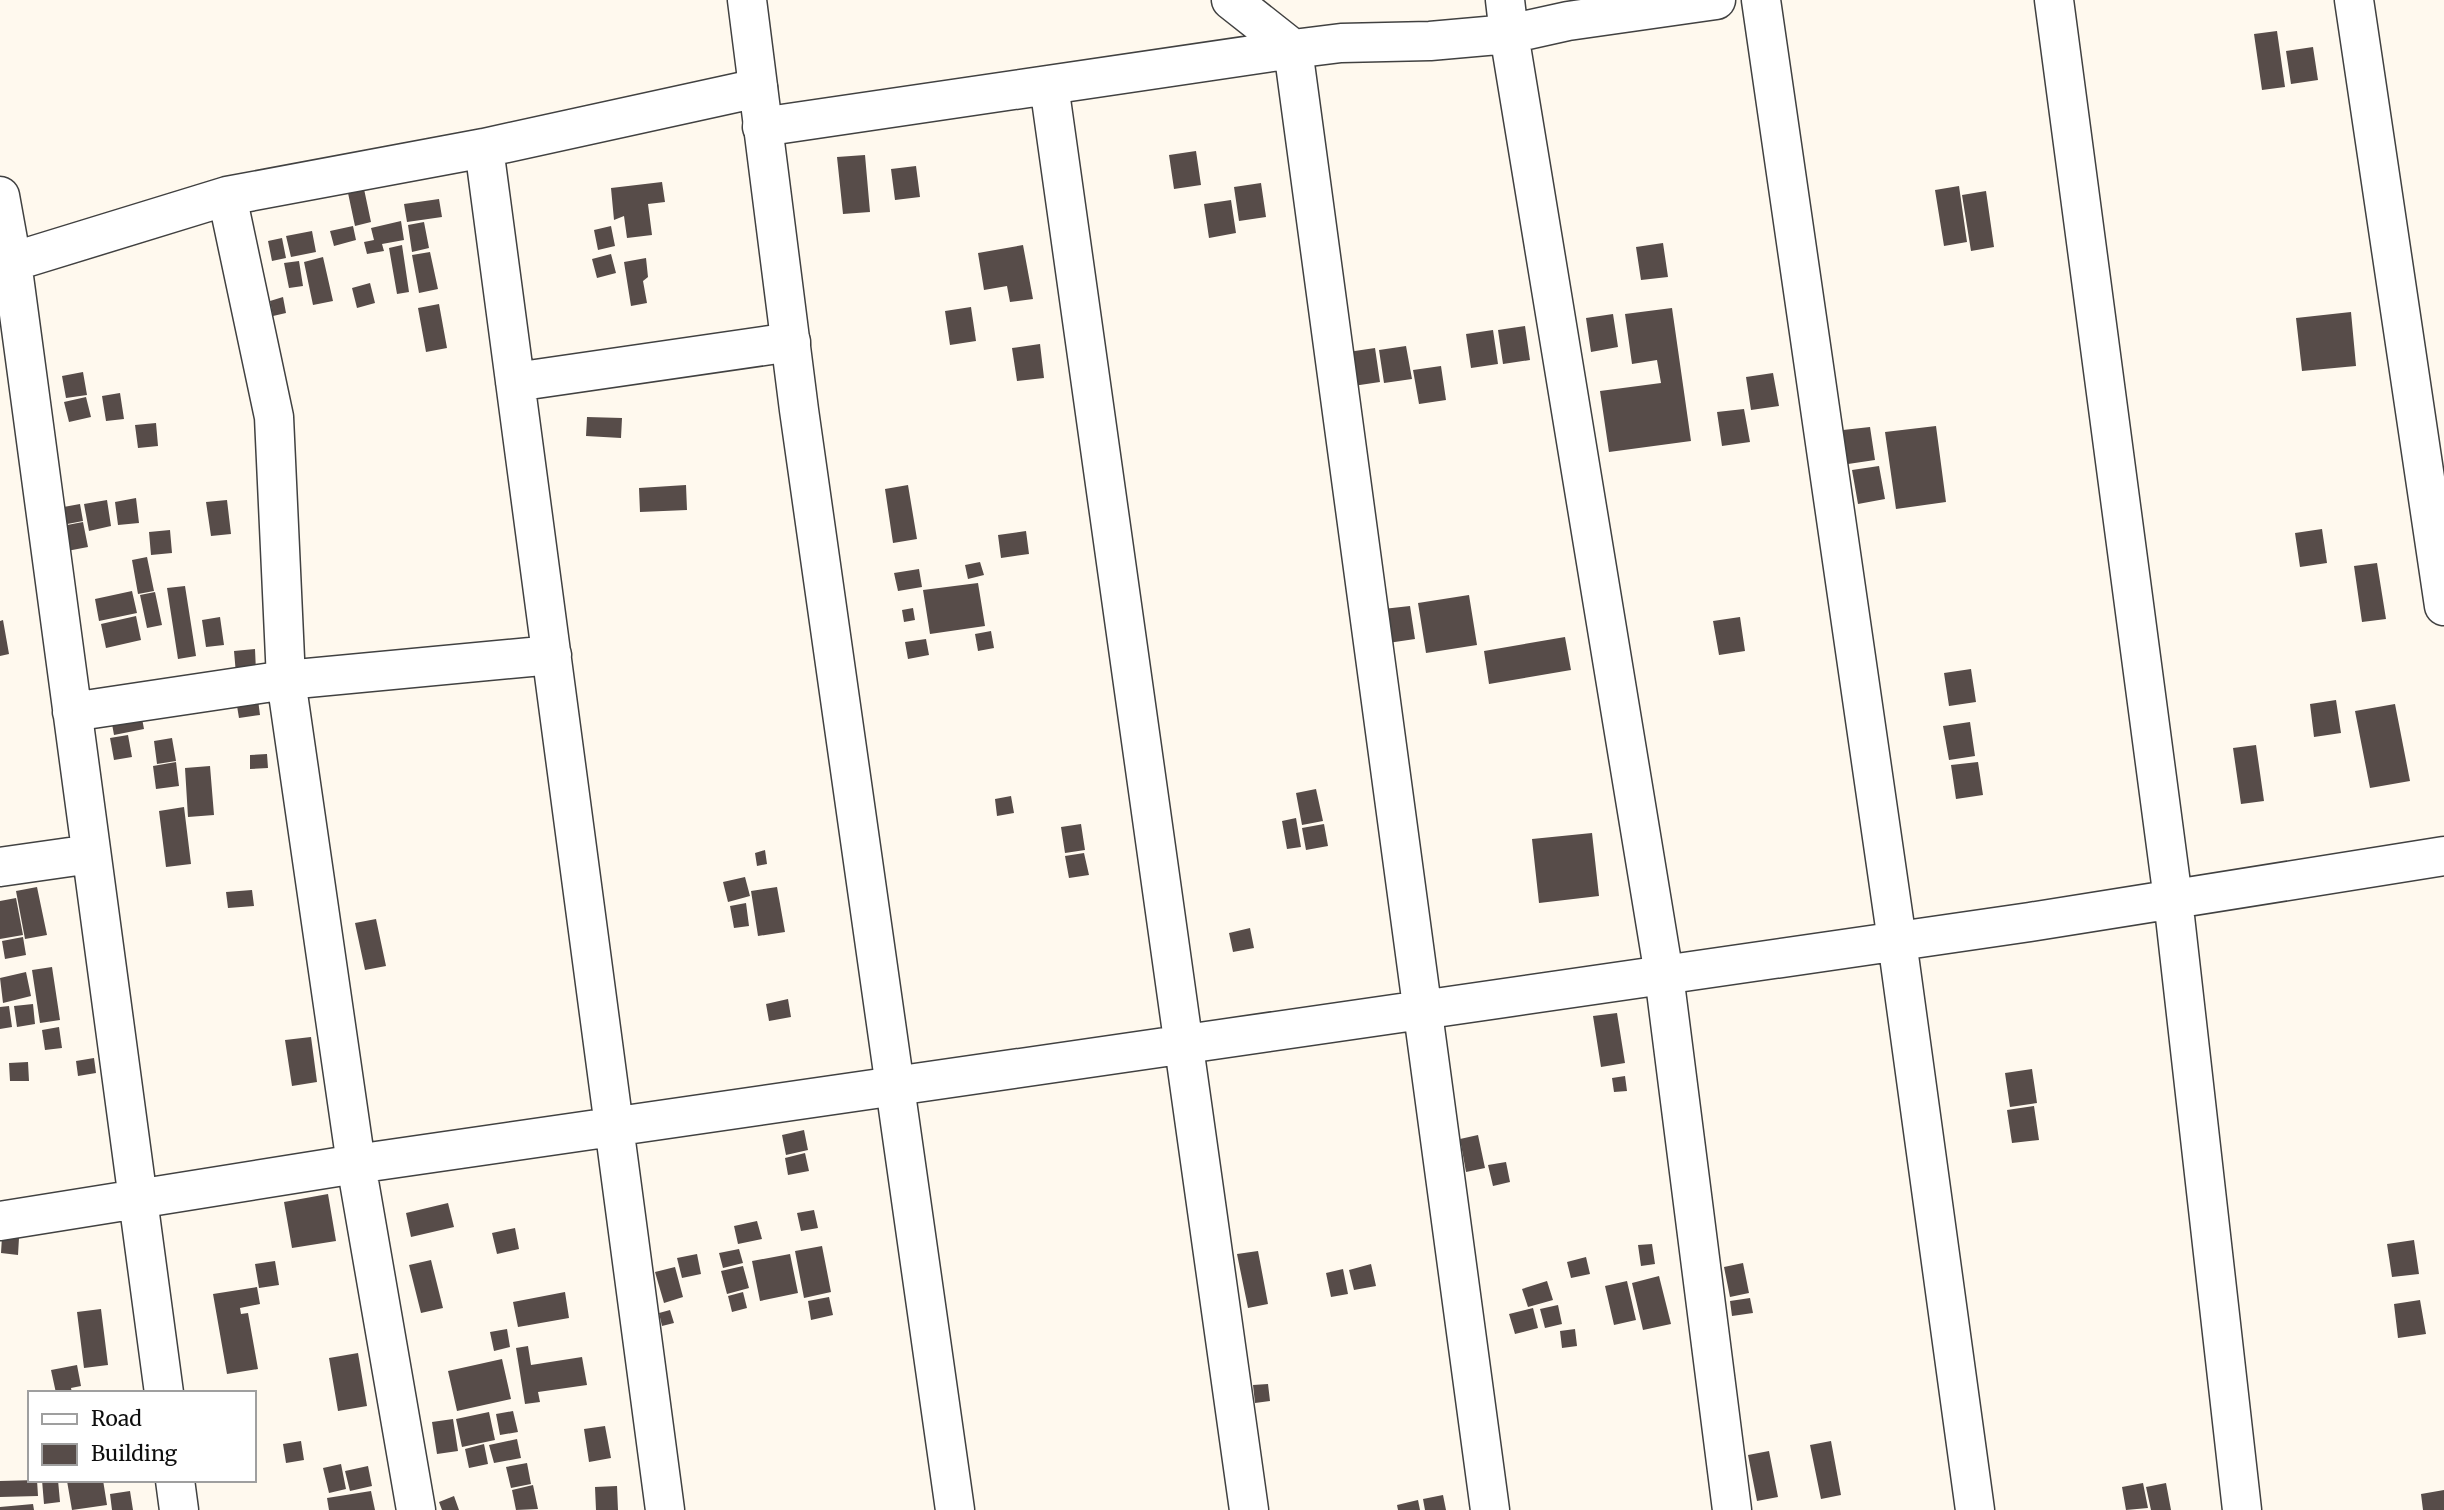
<svg xmlns="http://www.w3.org/2000/svg" width="2444" height="1510" font-family="Merriweather,serif">
<style>
.building{fill:#574c49}
.lines{fill:none;stroke-linecap:round;stroke-linejoin:round}
.minor-casing{stroke:#414141;stroke-width:41}
.tertiary-casing{stroke:#414141;stroke-width:41}
.minor{stroke:#fff;stroke-width:38}
.tertiary{stroke:#fff;stroke-width:38}
</style>
<rect width="100%" height="100%" fill="#fff9ee"/>
<path class="building" d="M 2277,31 L 2285,87 L 2262,90 L 2254,34 Z
M 2313,47 L 2318,80 L 2291,84 L 2286,51 Z
M 1196,151 L 1201,185 L 1174,189 L 1169,155 Z
M 865,155 L 870,212 L 843,214 L 837,157 Z
M 916,166 L 920,197 L 895,200 L 891,169 Z
M 662,182 L 665,202 L 648,204 L 652,235 L 627,238 L 624,216 L 614,220 L 611,188 Z
M 1261,183 L 1266,217 L 1239,221 L 1234,187 Z
M 1959,186 L 1967,242 L 1944,246 L 1935,190 Z
M 364,189 L 371,222 L 355,226 L 348,193 Z
M 1986,191 L 1994,247 L 1971,251 L 1962,195 Z
M 439,199 L 442,217 L 407,222 L 404,204 Z
M 1231,200 L 1236,233 L 1209,238 L 1204,204 Z
M 401,221 L 404,240 L 382,244 L 384,251 L 367,254 L 364,242 L 374,240 L 371,228 Z
M 424,222 L 429,248 L 412,252 L 408,225 Z
M 353,226 L 356,240 L 334,246 L 330,231 Z
M 611,226 L 615,246 L 598,250 L 594,230 Z
M 312,231 L 316,252 L 291,257 L 286,236 Z
M 282,238 L 286,258 L 272,261 L 268,241 Z
M 1663,243 L 1668,277 L 1641,280 L 1636,247 Z
M 402,245 L 409,292 L 397,294 L 389,248 Z
M 1023,245 L 1033,299 L 1010,302 L 1007,286 L 984,290 L 978,253 Z
M 430,252 L 438,289 L 419,293 L 412,255 Z
M 611,254 L 616,273 L 597,278 L 592,259 Z
M 323,257 L 333,301 L 313,305 L 304,262 Z
M 646,258 L 648,277 L 643,281 L 647,303 L 631,306 L 624,262 Z
M 299,261 L 303,286 L 289,288 L 284,263 Z
M 370,283 L 375,303 L 357,308 L 352,288 Z
M 283,297 L 286,313 L 273,316 L 270,301 Z
M 439,304 L 447,348 L 426,352 L 418,308 Z
M 971,307 L 976,341 L 950,345 L 945,311 Z
M 1672,308 L 1691,441 L 1609,452 L 1600,391 L 1661,383 L 1657,360 L 1632,364 L 1625,314 Z
M 2351,312 L 2356,366 L 2302,371 L 2296,318 Z
M 1613,314 L 1618,347 L 1591,352 L 1586,318 Z
M 1525,326 L 1530,360 L 1503,364 L 1498,330 Z
M 1493,330 L 1498,364 L 1471,368 L 1466,334 Z
M 1040,344 L 1044,378 L 1017,381 L 1012,348 Z
M 1406,346 L 1412,379 L 1384,383 L 1379,350 Z
M 1375,348 L 1380,382 L 1353,386 L 1348,352 Z
M 1441,366 L 1446,400 L 1419,404 L 1413,370 Z
M 83,372 L 87,395 L 66,398 L 62,376 Z
M 1773,373 L 1779,406 L 1751,410 L 1746,377 Z
M 120,393 L 124,419 L 106,421 L 102,396 Z
M 86,397 L 91,417 L 69,422 L 64,402 Z
M 1744,409 L 1750,442 L 1722,446 L 1717,412 Z
M 587,417 L 622,418 L 621,438 L 586,436 Z
M 156,423 L 158,446 L 138,448 L 135,425 Z
M 1936,426 L 1946,502 L 1896,509 L 1885,432 Z
M 1870,427 L 1875,460 L 1848,464 L 1843,430 Z
M 1879,466 L 1885,499 L 1858,504 L 1852,470 Z
M 686,485 L 687,510 L 640,512 L 639,488 Z
M 908,485 L 917,539 L 893,543 L 885,489 Z
M 136,498 L 139,523 L 118,525 L 115,502 Z
M 107,500 L 111,526 L 89,531 L 84,504 Z
M 227,500 L 231,534 L 211,536 L 206,502 Z
M 80,504 L 83,521 L 62,525 L 58,508 Z
M 83,522 L 88,547 L 67,551 L 62,526 Z
M 2322,529 L 2327,563 L 2300,567 L 2295,533 Z
M 170,530 L 172,553 L 151,555 L 149,532 Z
M 1026,531 L 1029,554 L 1001,558 L 998,535 Z
M 147,557 L 154,591 L 138,594 L 132,560 Z
M 980,562 L 984,575 L 968,579 L 965,565 Z
M 2377,563 L 2386,619 L 2362,622 L 2354,566 Z
M 919,569 L 922,587 L 898,591 L 894,573 Z
M 978,583 L 985,626 L 930,634 L 923,590 Z
M 185,586 L 196,656 L 178,659 L 167,588 Z
M 132,591 L 137,613 L 99,621 L 95,599 Z
M 155,592 L 162,625 L 147,628 L 140,595 Z
M 1469,595 L 1477,645 L 1426,653 L 1418,603 Z
M 1410,606 L 1415,639 L 1388,643 L 1383,609 Z
M 913,608 L 915,620 L 904,622 L 902,610 Z
M 136,616 L 141,640 L 106,648 L 101,624 Z
M 220,617 L 224,645 L 206,647 L 202,620 Z
M 1740,617 L 1745,651 L 1719,655 L 1713,621 Z
M 3,620 L 9,654 L 0,656 L 0,621 Z
M 991,631 L 994,648 L 978,651 L 975,634 Z
M 1565,637 L 1571,670 L 1489,684 L 1484,651 Z
M 926,639 L 929,655 L 908,659 L 905,642 Z
M 255,649 L 256,672 L 236,674 L 234,651 Z
M 1971,669 L 1976,702 L 1949,706 L 1944,673 Z
M 257,692 L 260,715 L 239,718 L 235,694 Z
M 2336,700 L 2341,733 L 2314,737 L 2310,704 Z
M 2395,704 L 2410,781 L 2370,788 L 2355,711 Z
M 140,708 L 144,729 L 114,735 L 110,713 Z
M 1970,722 L 1975,756 L 1949,760 L 1943,726 Z
M 128,735 L 132,757 L 114,760 L 110,738 Z
M 172,738 L 176,761 L 157,764 L 154,741 Z
M 2256,745 L 2264,801 L 2241,804 L 2233,748 Z
M 267,754 L 268,768 L 250,769 L 250,755 Z
M 176,762 L 179,786 L 156,789 L 153,766 Z
M 1978,762 L 1983,795 L 1956,799 L 1951,765 Z
M 210,766 L 214,815 L 188,817 L 185,768 Z
M 1316,789 L 1323,821 L 1302,825 L 1296,793 Z
M 1011,796 L 1014,813 L 997,816 L 995,799 Z
M 184,807 L 191,864 L 166,867 L 159,811 Z
M 1296,818 L 1301,847 L 1287,849 L 1282,821 Z
M 1081,824 L 1085,850 L 1065,853 L 1061,827 Z
M 1324,824 L 1328,846 L 1306,850 L 1302,828 Z
M 1592,833 L 1599,896 L 1539,903 L 1532,839 Z
M 765,850 L 767,864 L 757,866 L 755,853 Z
M 1084,853 L 1089,875 L 1069,878 L 1065,856 Z
M 745,877 L 750,896 L 728,902 L 723,882 Z
M 37,887 L 47,935 L 25,939 L 16,891 Z
M 777,887 L 785,932 L 758,936 L 751,891 Z
M 252,890 L 254,906 L 228,908 L 226,892 Z
M 16,898 L 23,935 L 0,939 L 0,901 Z
M 746,903 L 749,926 L 734,928 L 730,906 Z
M 376,919 L 386,966 L 365,970 L 355,923 Z
M 1250,928 L 1254,948 L 1233,952 L 1229,933 Z
M 23,937 L 26,955 L 5,959 L 2,941 Z
M 52,967 L 60,1020 L 40,1023 L 32,970 Z
M 26,972 L 31,996 L 3,1003 L 0,978 Z
M 788,999 L 791,1017 L 769,1021 L 766,1004 Z
M 33,1004 L 35,1024 L 17,1027 L 14,1006 Z
M 9,1006 L 12,1027 L 0,1029 L 0,1007 Z
M 1617,1013 L 1625,1063 L 1601,1067 L 1593,1016 Z
M 59,1027 L 62,1048 L 45,1050 L 42,1030 Z
M 311,1037 L 317,1082 L 292,1086 L 285,1040 Z
M 94,1058 L 96,1073 L 78,1076 L 76,1061 Z
M 28,1062 L 29,1081 L 10,1081 L 9,1063 Z
M 2032,1069 L 2037,1103 L 2010,1107 L 2005,1073 Z
M 1625,1076 L 1627,1091 L 1614,1092 L 1612,1078 Z
M 2034,1106 L 2039,1140 L 2012,1143 L 2007,1110 Z
M 804,1130 L 808,1150 L 786,1155 L 782,1135 Z
M 1478,1135 L 1485,1168 L 1466,1172 L 1460,1139 Z
M 805,1153 L 809,1171 L 788,1175 L 785,1158 Z
M 1506,1162 L 1510,1182 L 1493,1186 L 1488,1165 Z
M 328,1194 L 336,1241 L 292,1248 L 284,1202 Z
M 448,1203 L 454,1227 L 411,1237 L 406,1213 Z
M 814,1210 L 818,1228 L 801,1231 L 797,1213 Z
M 757,1221 L 762,1239 L 738,1244 L 734,1226 Z
M 515,1228 L 519,1249 L 497,1254 L 492,1233 Z
M 2,1237 L 19,1238 L 18,1255 L 1,1253 Z
M 2414,1240 L 2419,1274 L 2392,1277 L 2387,1244 Z
M 1652,1244 L 1655,1264 L 1641,1266 L 1638,1245 Z
M 822,1246 L 831,1292 L 804,1298 L 795,1251 Z
M 739,1249 L 743,1263 L 723,1268 L 719,1253 Z
M 1258,1251 L 1268,1304 L 1248,1308 L 1237,1254 Z
M 697,1254 L 701,1274 L 682,1278 L 677,1258 Z
M 790,1254 L 798,1293 L 760,1301 L 752,1261 Z
M 1586,1257 L 1590,1274 L 1571,1278 L 1567,1262 Z
M 431,1260 L 443,1308 L 421,1313 L 409,1265 Z
M 275,1261 L 279,1285 L 259,1288 L 255,1264 Z
M 1743,1263 L 1749,1293 L 1730,1297 L 1724,1267 Z
M 1371,1264 L 1376,1286 L 1354,1290 L 1349,1270 Z
M 743,1266 L 749,1288 L 727,1294 L 721,1271 Z
M 675,1267 L 683,1297 L 664,1303 L 655,1272 Z
M 1343,1269 L 1348,1294 L 1331,1297 L 1326,1273 Z
M 1659,1276 L 1671,1324 L 1643,1330 L 1632,1283 Z
M 1547,1281 L 1553,1300 L 1528,1307 L 1522,1289 Z
M 1627,1281 L 1636,1320 L 1614,1325 L 1605,1286 Z
M 257,1287 L 260,1304 L 240,1308 L 241,1314 L 248,1313 L 258,1369 L 227,1374 L 213,1294 Z
M 565,1292 L 569,1318 L 518,1327 L 513,1302 Z
M 743,1292 L 747,1308 L 732,1312 L 728,1296 Z
M 829,1297 L 833,1315 L 811,1320 L 808,1301 Z
M 1750,1298 L 1753,1313 L 1732,1316 L 1730,1301 Z
M 2420,1300 L 2426,1334 L 2398,1338 L 2394,1304 Z
M 1558,1305 L 1562,1324 L 1545,1328 L 1540,1309 Z
M 1533,1308 L 1538,1328 L 1515,1334 L 1509,1314 Z
M 101,1309 L 108,1365 L 84,1368 L 77,1312 Z
M 670,1310 L 674,1323 L 662,1326 L 659,1313 Z
M 507,1329 L 510,1347 L 494,1351 L 490,1332 Z
M 1575,1329 L 1577,1346 L 1562,1348 L 1560,1331 Z
M 528,1346 L 531,1365 L 582,1357 L 587,1385 L 538,1392 L 540,1402 L 525,1404 L 516,1348 Z
M 358,1353 L 367,1406 L 338,1411 L 329,1358 Z
M 502,1359 L 511,1399 L 457,1411 L 448,1371 Z
M 77,1365 L 81,1386 L 71,1388 L 72,1393 L 56,1393 L 51,1370 Z
M 1268,1384 L 1270,1401 L 1255,1403 L 1253,1385 Z
M 513,1411 L 518,1432 L 500,1435 L 496,1414 Z
M 489,1412 L 495,1440 L 462,1447 L 456,1419 Z
M 453,1419 L 458,1451 L 437,1454 L 432,1422 Z
M 605,1426 L 611,1458 L 589,1462 L 584,1429 Z
M 517,1439 L 521,1458 L 494,1463 L 489,1445 Z
M 301,1441 L 304,1460 L 286,1463 L 283,1444 Z
M 1831,1441 L 1841,1495 L 1821,1499 L 1810,1445 Z
M 484,1444 L 488,1464 L 469,1468 L 465,1449 Z
M 1769,1451 L 1778,1497 L 1757,1501 L 1748,1455 Z
M 527,1463 L 531,1484 L 511,1488 L 506,1467 Z
M 341,1464 L 346,1489 L 329,1493 L 323,1468 Z
M 368,1466 L 372,1486 L 350,1491 L 345,1471 Z
M 37,1480 L 38,1496 L 0,1497 L 0,1481 Z
M 42,1480 L 58,1480 L 60,1502 L 44,1504 Z
M 69,1480 L 103,1480 L 107,1505 L 72,1510 L 67,1481 Z
M 2143,1483 L 2148,1508 L 2126,1510 L 2122,1487 Z
M 2166,1483 L 2171,1510 L 2151,1510 L 2146,1487 Z
M 533,1485 L 538,1509 L 516,1510 L 512,1490 Z
M 617,1486 L 618,1510 L 596,1510 L 595,1487 Z
M 2444,1490 L 2444,1510 L 2423,1510 L 2421,1494 Z
M 130,1491 L 133,1510 L 112,1510 L 110,1494 Z
M 371,1491 L 375,1510 L 329,1510 L 327,1498 Z
M 1443,1495 L 1446,1510 L 1425,1510 L 1423,1499 Z
M 454,1496 L 459,1510 L 442,1510 L 439,1502 Z
M 1418,1500 L 1420,1510 L 1398,1510 L 1397,1505 Z
M 33,1504 L 34,1510 L 0,1510 L 0,1507 Z"/>
<g class="lines">
<g class="minor-casing">
<path id="minor" d="M 1231,0 L 1293,49 L 1341,43 L 1430,41 L 1509,34 L 1568,21 L 1716,0
M 1505,0 L 1509,34 L 1664,975 L 1732,1510
M 1761,0 L 1897,941 L 1975,1510
M 2054,0 L 2173,899 L 2242,1510
M 2354,0 L 2444,606
M 1049,85 L 1249,1510
M 762,127 L 1293,49 L 1490,1510
M 484,148 L 665,1510
M 0,196 L 12,262 L 164,1393
M 227,196 L 274,417 L 286,680 L 356,1164 L 416,1510
M 0,264 L 12,262 L 227,196 L 484,148 L 758,88
M 515,382 L 791,342
M 72,712 L 286,680 L 552,655
M 0,867 L 91,854
M 0,1221 L 356,1164 L 2030,922 L 2444,856
M 175,1480 L 179,1510"/>
</g>
<g class="tertiary-casing">
<path id="tertiary" d="M 747,0 L 799,410 L 955,1510"/>
</g>
<use href="#minor" class="minor"/>
<use href="#tertiary" class="tertiary"/>
</g>
<rect x="28" y="1391" width="228" height="91" fill="#ffffff" stroke="#9f9f9f" stroke-width="2"/>
<rect x="42" y="1414" width="35" height="10" fill="#ffffff" stroke="#9f9f9f" stroke-width="2"/>
<text x="91" y="1426" font-size="21" fill="#0e0e0e">Road</text>
<rect x="42" y="1444" width="35" height="21" fill="#574c49" stroke="#9f9f9f" stroke-width="2"/>
<text x="91" y="1461" font-size="21" fill="#0e0e0e">Building</text>
</svg>
